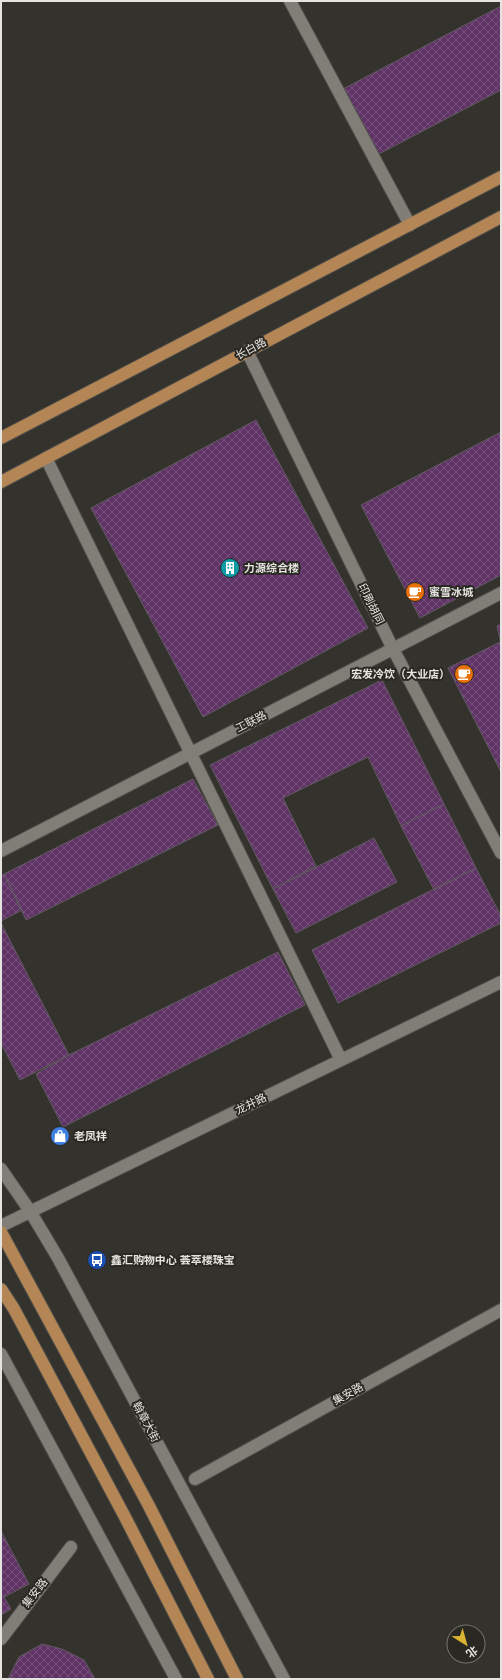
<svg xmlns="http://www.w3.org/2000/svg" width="502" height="1680" font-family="'Varela Round','Noto Sans SC',sans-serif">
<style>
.building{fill:url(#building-cross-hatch);stroke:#605b60}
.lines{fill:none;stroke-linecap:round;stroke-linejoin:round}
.minor-casing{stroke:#514f4a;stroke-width:14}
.major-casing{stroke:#514f4a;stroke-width:14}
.minor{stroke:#817e77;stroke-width:12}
.major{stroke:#b58655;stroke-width:12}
.labels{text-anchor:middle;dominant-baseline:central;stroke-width:4;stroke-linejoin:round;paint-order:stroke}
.street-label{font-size:11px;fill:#e6e4e0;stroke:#2a2823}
.poi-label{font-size:11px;font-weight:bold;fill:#e6e4e0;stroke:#2a2823;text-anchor:start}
</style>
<defs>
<pattern id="building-cross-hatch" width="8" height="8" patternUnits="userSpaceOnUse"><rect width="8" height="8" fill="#603367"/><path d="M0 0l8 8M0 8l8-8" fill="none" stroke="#77507c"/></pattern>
</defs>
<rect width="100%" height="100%" fill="#34322c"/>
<path class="building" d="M 501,6 L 501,90 L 377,155 L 343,89 Z
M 256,420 L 368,628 L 203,717 L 91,508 Z
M 501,432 L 501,575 L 420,618 L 361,505 Z
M 501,624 L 501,644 L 497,626 Z
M 500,642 L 501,644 L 501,772 L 448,668 Z
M 382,680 L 444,804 L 401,826 L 368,757 L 283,798 L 316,866 L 273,889 L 210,765 Z
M 193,779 L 218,825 L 26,920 L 4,874 Z
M 444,804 L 476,868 L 434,890 L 401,826 Z
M 374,838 L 397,882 L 296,933 L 273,889 Z
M 476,868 L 501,916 L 501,923 L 338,1003 L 312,950 Z
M 4,874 L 22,910 L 1,921 L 1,876 Z
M 1,923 L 69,1055 L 20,1080 L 1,1043 Z
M 278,952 L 305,1005 L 63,1127 L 36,1074 L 69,1055 Z
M 1,1531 L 29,1584 L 4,1597 L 11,1609 L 1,1615 Z
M 42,1644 L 62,1649 L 84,1660 L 95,1679 L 8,1679 L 19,1657 Z"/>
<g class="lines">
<g class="minor-casing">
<path id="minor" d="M 290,1 L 410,225
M 247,351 L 393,649 L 501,853
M 46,458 L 341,1060
M 1,851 L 501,593
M 1,1169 L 30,1211 L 58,1258 L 284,1679
M 1,1226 L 501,982
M 1,1354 L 176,1679
M 195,1479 L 501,1310
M 1,1639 L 71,1547"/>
</g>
<g class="major-casing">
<path id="major" d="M 1,438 L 501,177
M 1,482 L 501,217
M 1,1232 L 148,1504 L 237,1679
M 1,1289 L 14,1309 L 125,1517 L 208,1679"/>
</g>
<use href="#minor" class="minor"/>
<use href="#major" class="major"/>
</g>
<defs>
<g id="building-disc" transform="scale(1)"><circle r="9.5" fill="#0f9aa8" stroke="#2a2823"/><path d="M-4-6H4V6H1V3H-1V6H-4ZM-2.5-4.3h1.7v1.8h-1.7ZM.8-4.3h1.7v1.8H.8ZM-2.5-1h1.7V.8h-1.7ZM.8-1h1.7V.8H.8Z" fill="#fff"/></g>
<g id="cafe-disc" transform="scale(1)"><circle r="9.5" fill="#e8710a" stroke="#2a2823"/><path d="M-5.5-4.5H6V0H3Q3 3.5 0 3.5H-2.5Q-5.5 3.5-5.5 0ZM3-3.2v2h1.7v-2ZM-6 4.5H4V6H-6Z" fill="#fff"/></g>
<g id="shop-disc" transform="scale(1)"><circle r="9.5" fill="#3f7fe0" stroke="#2a2823"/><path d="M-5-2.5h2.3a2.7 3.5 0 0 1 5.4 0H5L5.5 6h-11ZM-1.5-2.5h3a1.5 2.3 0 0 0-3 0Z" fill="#fff"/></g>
<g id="bus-disc" transform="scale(1)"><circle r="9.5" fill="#1a4fb4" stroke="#2a2823"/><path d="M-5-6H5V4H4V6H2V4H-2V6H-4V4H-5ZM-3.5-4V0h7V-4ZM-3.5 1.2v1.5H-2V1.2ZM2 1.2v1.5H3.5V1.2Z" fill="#fff"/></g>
</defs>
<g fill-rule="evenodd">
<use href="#building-disc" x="230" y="568"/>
<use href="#cafe-disc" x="415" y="592"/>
<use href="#cafe-disc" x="464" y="674"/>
<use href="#shop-disc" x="60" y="1136"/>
<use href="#bus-disc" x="97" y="1260"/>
</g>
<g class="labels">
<g class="street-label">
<text transform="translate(251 349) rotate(-28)">长白路</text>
<text transform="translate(371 604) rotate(64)">印刷胡同</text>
<text transform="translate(251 722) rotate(-27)">工联路</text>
<text transform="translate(251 1104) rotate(-26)">龙井路</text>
<text transform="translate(348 1394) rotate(-29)">集安路</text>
<text transform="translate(146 1422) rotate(62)">翰章大街</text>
<text transform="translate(35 1593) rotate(-52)">集安路</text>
</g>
<g class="poi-label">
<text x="244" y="568">力源综合楼</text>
<text x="429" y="592">蜜雪冰城</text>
<text x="450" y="674" text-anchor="end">宏发冷饮（大业店）</text>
<text x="74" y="1136">老凤祥</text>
<text x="111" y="1260">鑫汇购物中心 荟萃楼珠宝</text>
</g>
</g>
<rect width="502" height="1680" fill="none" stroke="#e6e4e0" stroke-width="4"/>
<g transform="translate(466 1644) rotate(143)"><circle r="19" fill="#2a2823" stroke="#75736f"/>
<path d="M0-3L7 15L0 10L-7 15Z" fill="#dab333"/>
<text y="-6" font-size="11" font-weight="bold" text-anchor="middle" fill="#e6e4e0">北</text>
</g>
</svg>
